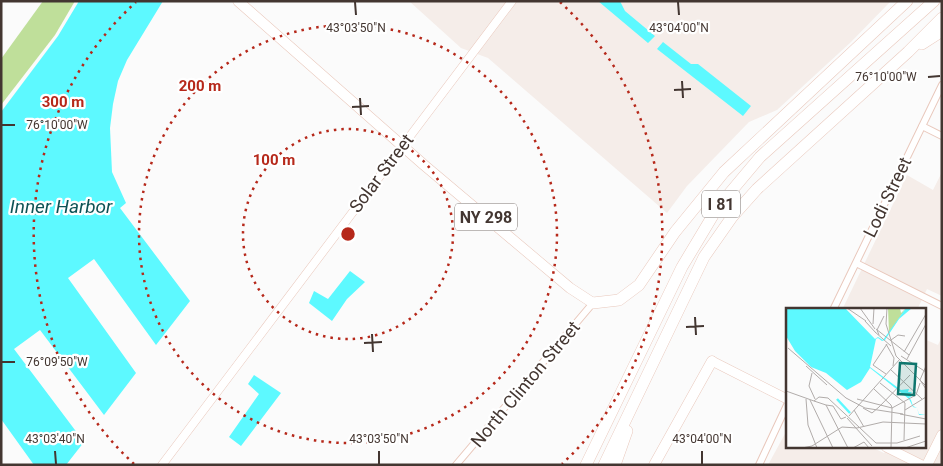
<svg xmlns="http://www.w3.org/2000/svg" width="943" height="466" font-family="Roboto,sans-serif">
<style>
.built{fill:#f5ede9}
.green{fill:#bfdf9a}
.water{fill:#5df9ff}
.lines{fill:none;stroke-linecap:round;stroke-linejoin:round}
.minor-casing{stroke:#e9c8bc;stroke-width:8}
.tertiary-casing{stroke:#e9c8bc;stroke-width:9}
.secondary-casing{stroke:#e9c8bc;stroke-width:10}
.primary-casing{stroke:#e9c8bc;stroke-width:11}
.motorway-casing{stroke:#e9c8bc;stroke-width:12}
.minor{stroke:#fff;stroke-width:6}
.tertiary{stroke:#fff;stroke-width:8}
.secondary{stroke:#fff;stroke-width:9}
.primary{stroke:#fff;stroke-width:10}
.motorway{stroke:#fff;stroke-width:11}
.ticks{fill:none;stroke:#433631;stroke-width:2}
.ring{fill:none;stroke:#b6281a;stroke-width:2.5;stroke-dasharray:2.5 5}
.labels{text-anchor:middle;dominant-baseline:central;stroke-width:4.5;stroke-linejoin:round;paint-order:stroke}
.shield{fill:#fff;stroke:#7b726f;stroke-width:1}
.shield-label{font-size:16px;font-weight:bold;fill:#433631}
.street-label{font-size:18px;fill:#433631;stroke:#fff}
.water-label{font-size:19px;font-style:italic;fill:#0e5356;stroke:#fff}
.inset-river{fill:none;stroke:#5df9ff;stroke-width:2.5}
.inset-road{fill:none;stroke:#b1acaa;stroke-width:1}
.view{fill:#0f766e;fill-opacity:0.15;stroke:#0f766e;stroke-width:2.5}
.inset-edge{fill:none;stroke:#433631;stroke-width:2.5}
.ticks-label{font-size:12px;text-anchor:middle;fill:#433631;stroke:#fff;stroke-width:4.5;stroke-linejoin:round;paint-order:stroke}
.centre{fill:#b6281a;stroke:#fff;stroke-width:2.5}
.ring-label{font-size:15px;text-anchor:middle;font-weight:bold;fill:#b6281a;stroke:#fff;stroke-width:4.5;stroke-linejoin:round;paint-order:stroke}
</style>
<rect width="100%" height="100%" fill="#fbfbfb"/>
<path class="built" d="M 409,1 L 891,1 L 851,42 L 777,110 L 749,122 L 687,186 L 667,213 L 488,58 L 461,48 Z
M 942,172 L 942,296 L 927,289 L 917,310 L 842,310 L 907,175 L 933,190 Z
M 942,336 L 942,465 L 768,465 L 787,430 L 787,447 L 871,447 L 884,453 L 889,447 L 924,447 L 924,339 L 938,345 Z"/>
<path class="green" d="M 43,1 L 75,1 L 55,35 L 1,105 L 1,59 Z"/>
<path class="water" d="M 79,1 L 163,1 L 127,60 L 118,81 L 113,104 L 110,128 L 112,172 L 126,203 L 120,208 L 190,301 L 156,345 L 94,259 L 68,278 L 136,373 L 104,415 L 40,330 L 14,349 L 84,442 L 66,465 L 34,465 L 1,419 L 1,112 L 58,36 Z
M 598,1 L 620,1 L 625,11 L 655,36 L 648,43 Z
M 663,42 L 691,64 L 698,64 L 751,106 L 743,116 L 657,49 Z
M 350,271 L 365,282 L 347,299 L 332,321 L 309,303 L 314,291 L 328,299 Z
M 254,375 L 281,393 L 241,446 L 229,437 L 259,394 L 248,384 Z"/>
<g class="lines">
<g class="minor-casing">
<path id="minor" d="M 922,126 L 942,136
M 856,263 L 942,306
M 833,310 L 942,85
M 456,465 L 593,303
M 759,465 L 787,405"/>
</g>
<g class="tertiary-casing">
<path id="tertiary" d="M 162,465 L 512,1"/>
</g>
<g class="secondary-casing">
<path id="secondary" d="M 712,361 L 787,399
M 886,447 L 922,465"/>
</g>
<g class="primary-casing">
<path id="primary" d="M 238,1 L 424,165 L 570,288 L 593,303
M 654,465 L 712,361
M 927,465 L 942,435"/>
</g>
<g class="motorway-casing">
<path id="motorway" d="M 922,44 L 942,31
M 593,303 L 619,300 L 639,285 L 675,232 L 724,172 L 907,1
M 586,465 L 682,267 L 718,207 L 760,157 L 934,1
M 604,465 L 704,257 L 732,217 L 757,189 L 908,52 L 942,18
M 615,465 L 627,431"/>
</g>
<use href="#minor" class="minor"/>
<use href="#tertiary" class="tertiary"/>
<use href="#secondary" class="secondary"/>
<use href="#primary" class="primary"/>
<use href="#motorway" class="motorway"/>
</g>
<path class="ticks" d="M 355,2 L 356,15M 678,2 L 679,15M 928,77 L 940,76M 682,81 L 683,98M 674,90 L 691,89M 360,98 L 361,115M 352,107 L 369,106M 2,125 L 15,125M 695,317 L 696,335M 686,327 L 704,326M 372,334 L 373,352M 364,343 L 382,342M 2,362 L 15,362M 55,451 L 56,464M 379,451 L 379,464M 702,451 L 702,464"/>
<g class="ring">
<circle cx="348" cy="234" r="105"/>
<circle cx="348" cy="234" r="209"/>
<path d="M134 464A314 314 0 0 1 136 2M560 2A314 314 0 0 1 562 464"/>
</g>
<g class="labels">
<g class="shield">
<rect x="702" y="190.5" width="38" height="27" rx="4"/>
<rect x="455" y="203.5" width="62" height="27" rx="4"/>
</g>
<g class="shield-label">
<text x="721" y="204">I 81</text>
<text x="486" y="217">NY 298</text>
</g>
<g class="street-label">
<text transform="translate(381 173) rotate(-53)">Solar Street</text>
<text transform="translate(887 197) rotate(-64)">Lodi Street</text>
<text transform="translate(525 384) rotate(-50)">North Clinton Street</text>
</g>
<g class="water-label">
<text x="61" y="206">Inner Harbor</text>
</g>
</g>
<g transform="translate(786 308)">
<rect width="140" height="140" fill="#fbfbfb"/>
<path d="M 102,0 L 114,0 L 115,5 L 120,0 L 103,25 Z" fill="#bfdf9a"/>
<path d="M 0,0 L 59,0 L 89,31 L 92,29 L 97,32 L 120,0 L 126,0 L 113,11 L 99,32 L 96,33 L 92,30 L 90,31 L 84,59 L 115,82 L 123,81 L 122,84 L 126,84 L 124,86 L 129,86 L 123,90 L 125,92 L 127,98 L 131,100 L 133,106 L 140,107 L 133,107 L 131,100 L 127,99 L 123,91 L 84,60 L 75,74 L 61,82 L 40,65 L 25,59 L 9,43 L 0,28 Z" fill="#5df9ff"/>
<path class="inset-river" d="M 51,91 L 64,105"/>
<path class="inset-road" d="M 61,0 L 80,13M 74,0 L 89,21M 101,0 L 100,16 L 110,48 L 140,78M 79,13 L 90,25M 87,16 L 88,0M 90,21 L 123,47M 89,24 L 105,38M 93,27 L 91,22 L 98,8M 105,32 L 112,27 L 119,28M 100,36 L 108,50 L 107,58M 2,40 L 60,90 L 79,100 L 117,106M 118,44 L 140,6M 115,48 L 140,64M 121,51 L 140,16M 20,58 L 41,77M 140,58 L 134,72 L 140,81M 104,61 L 136,91M 26,65 L 23,78 L 29,91M 100,66 L 87,57 L 101,36M 94,75 L 119,95 L 118,132M 88,81 L 105,97M 0,83 L 28,93 L 33,89 L 42,90 L 90,135 L 111,135 L 134,128M 20,91 L 22,117 L 31,140M 71,91 L 106,100 L 105,140M 24,92 L 47,140M 28,93 L 40,97 L 62,140M 40,97 L 47,98 L 55,111 L 60,109M 105,97 L 106,100 L 130,87 L 134,75M 93,99 L 124,67M 77,100 L 86,105 L 93,99M 68,102 L 78,119M 119,102 L 140,89M 114,106 L 140,111M 63,108 L 114,51M 61,110 L 86,138M 16,140 L 26,138 L 56,119 L 71,120 L 97,114 L 140,116M 67,140 L 78,134 L 83,140M 119,140 L 140,133"/>
<path class="view" d="M 114,55 L 130,56 L 128,87 L 112,86 Z"/>
<rect width="140" height="140" class="inset-edge"/>
</g>
<g class="ticks-label">
<text x="356" y="32">43°03'50"N</text>
<text x="679" y="32">43°04'00"N</text>
<text x="886" y="81">76°10'00"W</text>
<text x="57" y="129">76°10'00"W</text>
<text x="57" y="366">76°09'50"W</text>
<text x="55" y="443">43°03'40"N</text>
<text x="379" y="443">43°03'50"N</text>
<text x="702" y="443">43°04'00"N</text>
</g>
<circle cx="348" cy="234" r="8" class="centre"/>
<g class="ring-label">
<text x="200" y="91">200 m</text>
<text x="63" y="107">300 m</text>
<text x="274" y="165">100 m</text>
</g>
<rect width="943" height="466" fill="none" stroke="#433631" stroke-width="5"/>
</svg>
